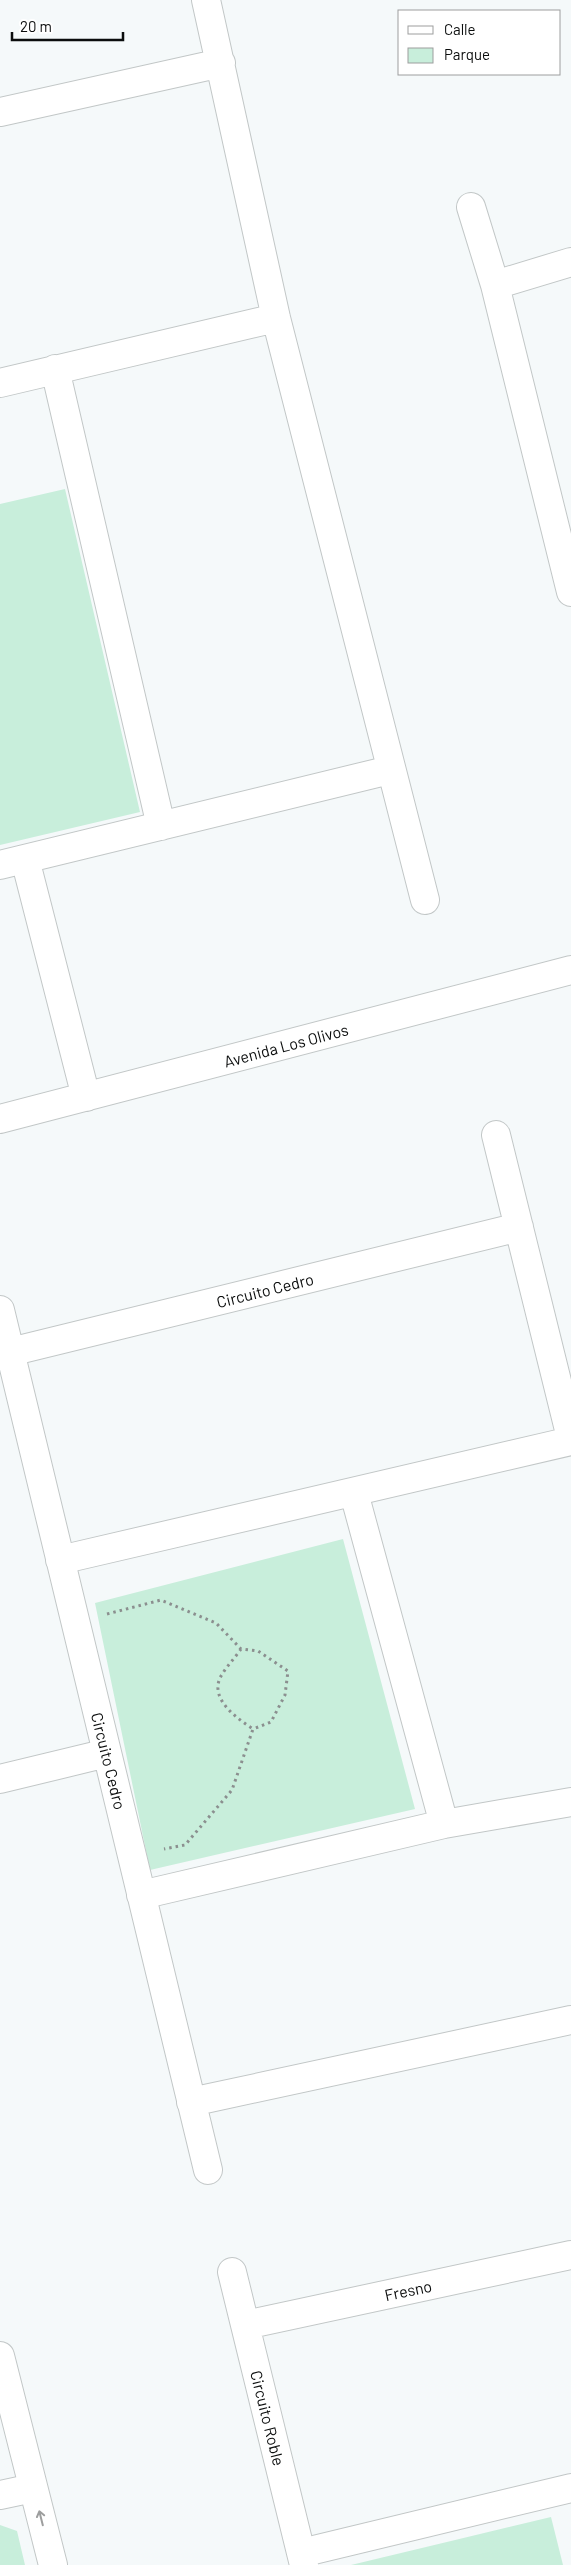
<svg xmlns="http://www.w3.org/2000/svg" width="571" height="2565" font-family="Barlow,sans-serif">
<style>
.green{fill:#c8eedb}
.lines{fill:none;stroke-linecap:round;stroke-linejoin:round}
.minor-casing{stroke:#c2c7c7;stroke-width:30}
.path{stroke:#8b8f8f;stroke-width:3;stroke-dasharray:2.5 4;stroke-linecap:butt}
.minor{stroke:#fff;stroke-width:28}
.oneway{stroke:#9d9e9e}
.labels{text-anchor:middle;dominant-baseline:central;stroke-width:4;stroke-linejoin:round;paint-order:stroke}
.street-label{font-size:16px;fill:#0b0d0d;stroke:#fff}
</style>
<rect width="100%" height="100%" fill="#f5f9fa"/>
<path class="green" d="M 65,489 L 140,812 L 0,845 L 0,504 Z
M 343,1539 L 415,1809 L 150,1870 L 95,1603 Z
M 551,2517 L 563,2565 L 351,2565 Z
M 0,2525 L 17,2531 L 25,2565 L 0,2565 Z"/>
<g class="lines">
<g class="minor-casing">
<path id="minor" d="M 206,0 L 276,318 L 425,900
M 0,112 L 221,63
M 471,207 L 495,285 L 571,592
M 495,285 L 571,262
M 55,369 L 161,826
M 0,383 L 276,318
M 25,859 L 86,1097
M 0,865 L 390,770
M 0,1119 L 571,970
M 496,1135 L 571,1438
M 0,1310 L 208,2170
M 10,1352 L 519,1227
M 354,1493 L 444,1824
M 60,1560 L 571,1441
M 0,1779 L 107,1753
M 141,1895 L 444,1824 L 571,1802
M 191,2102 L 571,2020
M 232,2272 L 304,2565
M 245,2325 L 571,2255
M 0,2356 L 53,2565
M 0,2495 L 33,2488
M 301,2553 L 571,2488"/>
</g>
<path class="path" d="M 107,1614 L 161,1600 L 216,1623 L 241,1649 L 258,1651 L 288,1671 L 285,1695 L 271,1722 L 253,1729 L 232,1790 L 185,1845 L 164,1849
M 241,1649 C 235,1658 225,1668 220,1678 C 210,1700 238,1719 253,1729"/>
<use href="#minor" class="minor"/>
</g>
<defs><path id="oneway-shaft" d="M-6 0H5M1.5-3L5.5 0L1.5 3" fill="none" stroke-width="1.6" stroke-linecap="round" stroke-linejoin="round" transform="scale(1.25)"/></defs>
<use class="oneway" href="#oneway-shaft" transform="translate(41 2518) rotate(-104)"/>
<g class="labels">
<g class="street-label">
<text transform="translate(286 1045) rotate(-15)">Avenida Los Olivos</text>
<text transform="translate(265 1290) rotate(-14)">Circuito Cedro</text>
<text transform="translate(109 1761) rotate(76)">Circuito Cedro</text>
<text transform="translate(408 2290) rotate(-12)">Fresno</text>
<text transform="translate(268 2418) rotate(76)">Circuito Roble</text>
</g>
</g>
<rect x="398" y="10" width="162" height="65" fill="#ffffff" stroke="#9d9e9e"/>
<rect x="408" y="26" width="25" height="8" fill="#ffffff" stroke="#9d9e9e"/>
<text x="444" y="35" font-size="15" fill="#0b0d0d">Calle</text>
<rect x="408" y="48" width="25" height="15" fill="#c8eedb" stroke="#9d9e9e"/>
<text x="444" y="60" font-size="15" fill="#0b0d0d">Parque</text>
<path d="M12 32v8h111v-8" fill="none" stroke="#0b0d0d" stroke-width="2.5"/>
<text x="20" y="32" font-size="15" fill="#0b0d0d" stroke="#ffffff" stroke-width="4" paint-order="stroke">20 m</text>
</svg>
